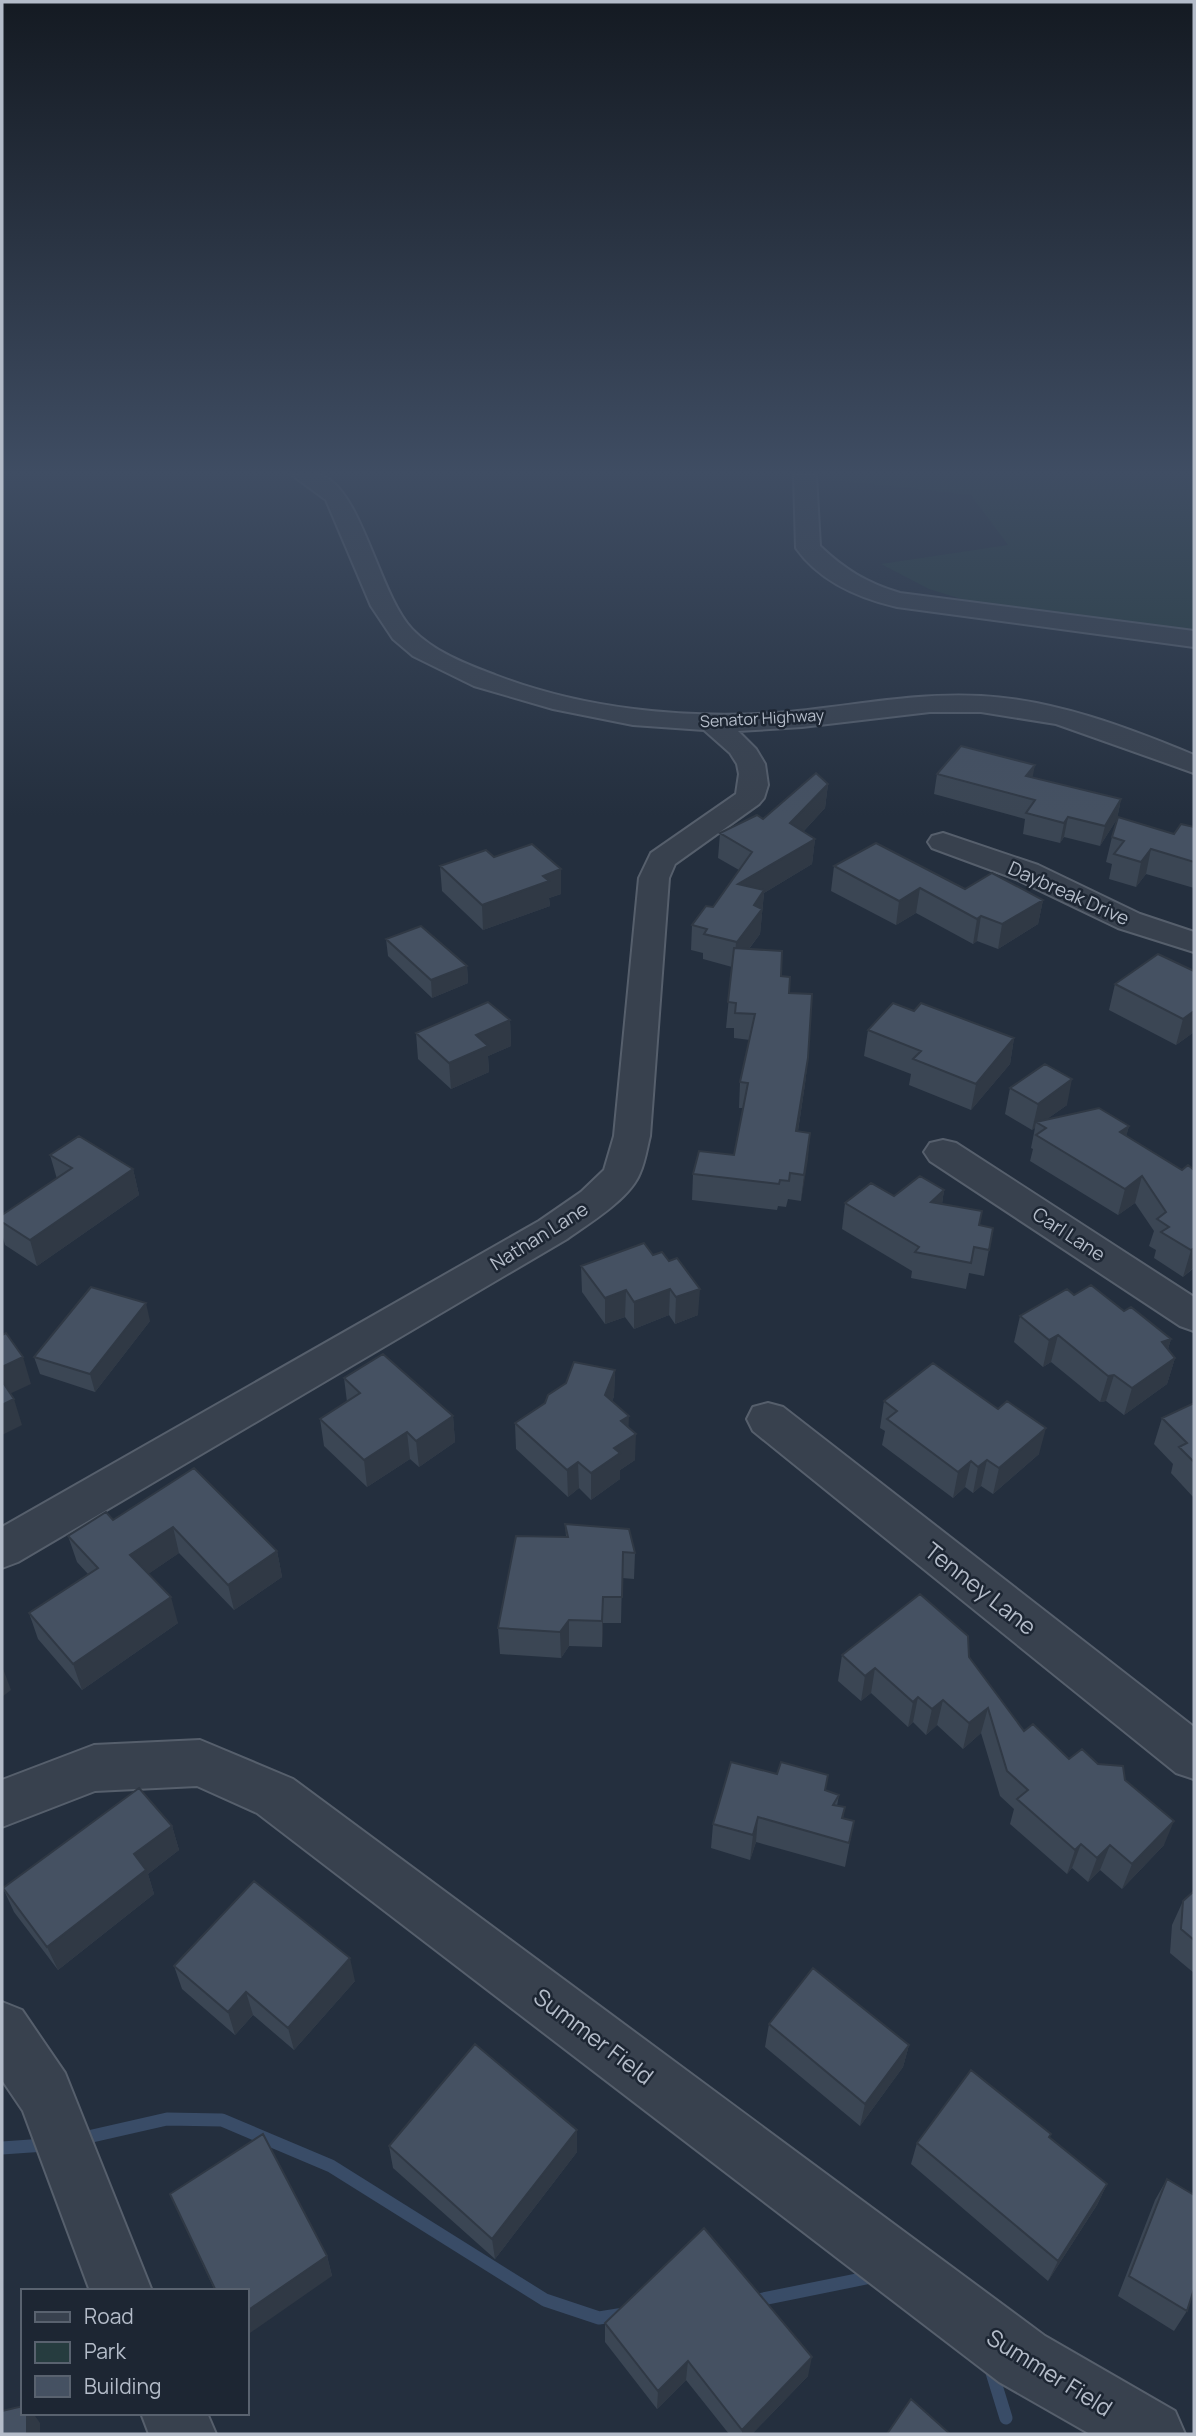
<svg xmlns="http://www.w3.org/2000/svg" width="1196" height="2436" font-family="Manrope,sans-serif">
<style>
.green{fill:#263c3f}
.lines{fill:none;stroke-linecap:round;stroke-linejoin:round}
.stream{stroke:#394c67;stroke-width:13}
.minor-casing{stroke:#565f6c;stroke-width:4}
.minor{fill:#38414e;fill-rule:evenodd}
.wall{fill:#3b4654}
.shaded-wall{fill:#303945}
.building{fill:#455162;stroke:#303945;stroke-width:2}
.labels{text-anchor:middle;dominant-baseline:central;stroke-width:5;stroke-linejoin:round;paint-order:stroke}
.far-street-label{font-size:16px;fill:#b4bcc9;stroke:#1d2633}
.street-label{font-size:19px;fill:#b4bcc9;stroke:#1d2633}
.near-street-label{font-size:23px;fill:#b4bcc9;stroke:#1d2633}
</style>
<rect width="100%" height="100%" fill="#242f3e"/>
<path class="green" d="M 828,475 L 1194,475 L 1194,630 L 968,601 L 929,589 L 881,564 L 1008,545 L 971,495 L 827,479 Z"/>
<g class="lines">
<path class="stream" d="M 79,2139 L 167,2119 L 222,2120 L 331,2166 L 545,2300 L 599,2318 L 624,2314
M 2,2148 L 45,2145
M 753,2301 L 876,2276
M 990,2366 L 1006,2418"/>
<g class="minor-casing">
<path id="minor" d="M 292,475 C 302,475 315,473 323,476 C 362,492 379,594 412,629 C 434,652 466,664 495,675 C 583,709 682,719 776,713 C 844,708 912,692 981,696 C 1055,700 1126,727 1194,755 L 1194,773 L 1056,724 L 981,712 L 930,712 L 802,727 L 738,731 L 756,749 L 765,764 L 768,785 L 764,798 L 759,804 L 675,864 L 669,878 L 650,1136 C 647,1148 645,1162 640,1173 C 630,1199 588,1224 567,1239 L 18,1562 L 2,1568 L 2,1527 L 539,1221 L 581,1192 L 604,1170 L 614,1136 L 639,878 L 651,853 L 736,794 L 739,774 L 737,764 L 730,753 L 704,730 L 633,725 L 553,709 L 474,686 L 413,656 L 393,639 L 371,606 L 326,500 Z
M 794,475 L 816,475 L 820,546 C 844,569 867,583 900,593 L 1194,631 L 1194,647 L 897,607 C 859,598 820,582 796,548 Z
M 943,833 L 1038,865 L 1140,914 L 1194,932 L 1194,952 L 1118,928 L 1016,879 L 932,848 L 928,842 L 932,836 Z
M 943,1140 L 956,1143 L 1194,1297 L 1194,1331 L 1180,1326 L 930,1161 L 924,1152 L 930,1143 Z
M 768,1403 L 783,1407 L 1194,1727 L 1194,1779 L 1176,1773 L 753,1431 L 747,1419 L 753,1407 Z
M 200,1740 L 293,1779 L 1045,2336 L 1175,2411 L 1185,2434 L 1090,2434 L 999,2382 L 257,1813 L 197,1786 L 95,1791 L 2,1827 L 2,1780 L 94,1745 Z
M 2,2002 L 22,2010 L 65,2073 L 152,2291 L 90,2291 L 23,2111 L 2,2080 Z
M 141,2413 L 207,2413 L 216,2434 L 149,2434 Z"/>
</g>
<use href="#minor" class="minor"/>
</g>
<path class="wall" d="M 937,774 L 1032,777 L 1121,799 L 1117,819 L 1100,846 L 1064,837 L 1060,843 L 1023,834 L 1025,819 L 934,794 Z
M 828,784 L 825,808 L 803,832 L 815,839 L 812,864 L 764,893 L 760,934 L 749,949 L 781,976 L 789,993 L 808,1058 L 805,1084 L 798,1131 L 810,1133 L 801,1201 L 788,1199 L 786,1207 L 778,1206 L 777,1210 L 692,1200 L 693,1174 L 734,1155 L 743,1108 L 739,1108 L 740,1082 L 750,1040 L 734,1038 L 734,1028 L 726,1028 L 732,967 L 703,959 L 703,953 L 691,950 L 692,925 L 713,907 L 739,870 L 718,858 L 720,833 L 763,819 Z
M 1194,827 L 1194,888 L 1146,874 L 1136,887 L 1109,879 L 1112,864 L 1106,862 L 1112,837 L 1174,834 Z
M 494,857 L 561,894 L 549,898 L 550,906 L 483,930 L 442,891 L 440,866 Z
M 834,866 L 965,889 L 1043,900 L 1038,924 L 998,949 L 977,941 L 973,944 L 916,913 L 896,925 L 831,891 Z
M 386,939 L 467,966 L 468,983 L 432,998 L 388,956 Z
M 1158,954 L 1194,1032 L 1176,1045 L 1109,1010 L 1115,984 Z
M 914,1011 L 1014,1038 L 1010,1064 L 971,1110 L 909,1085 L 911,1074 L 864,1056 L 868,1030 Z
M 510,1020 L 511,1046 L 488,1056 L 489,1072 L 451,1089 L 418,1059 L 416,1033 Z
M 1010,1088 L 1067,1105 L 1047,1119 L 1129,1126 L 1126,1136 L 1182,1170 L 1194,1170 L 1194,1268 L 1183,1277 L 1154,1258 L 1156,1250 L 1149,1246 L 1154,1231 L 1135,1203 L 1118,1215 L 1030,1161 L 1033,1149 L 1031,1148 L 1035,1128 L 1032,1130 L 1005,1114 Z
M 50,1155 L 133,1169 L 139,1195 L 37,1266 L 5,1245 L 2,1234 L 2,1215 L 57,1179 Z
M 944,1190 L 942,1204 L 979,1225 L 993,1228 L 984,1276 L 969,1273 L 966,1289 L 911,1278 L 912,1271 L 842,1229 L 845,1203 Z
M 644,1243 L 698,1315 L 675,1324 L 669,1315 L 634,1329 L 625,1317 L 605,1324 L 582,1292 L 581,1266 Z
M 1074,1295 L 1124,1311 L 1171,1339 L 1168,1349 L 1175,1358 L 1167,1384 L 1124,1415 L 1106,1401 L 1100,1402 L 1051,1362 L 1043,1367 L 1014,1342 L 1020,1316 Z
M 150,1321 L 95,1392 L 40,1374 L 34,1357 Z
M 615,1370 L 614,1396 L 612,1402 L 629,1427 L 635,1460 L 620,1470 L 620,1479 L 591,1500 L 579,1488 L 568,1497 L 516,1449 L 515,1423 Z
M 344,1378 L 453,1416 L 455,1442 L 419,1467 L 410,1459 L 367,1487 L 324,1446 L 320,1419 L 347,1402 Z
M 884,1401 L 1039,1454 L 993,1494 L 981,1486 L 973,1493 L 965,1487 L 953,1498 L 882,1445 L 885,1431 L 880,1428 Z
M 1194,1403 L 1194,1498 L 1171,1473 L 1173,1464 L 1154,1444 L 1162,1418 Z
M 194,1468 L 277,1551 L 282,1577 L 234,1610 L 179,1553 L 148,1574 L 178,1623 L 82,1690 L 38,1639 L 29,1613 L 88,1574 L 77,1562 L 68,1536 L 113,1520 Z
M 565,1524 L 635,1553 L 634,1579 L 622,1578 L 621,1623 L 603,1623 L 602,1647 L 569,1646 L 561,1658 L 500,1654 L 498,1628 L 566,1536 Z
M 842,1655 L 969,1657 L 1024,1731 L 1069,1759 L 1098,1764 L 1125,1780 L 1164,1845 L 1122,1889 L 1100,1870 L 1088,1882 L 1072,1868 L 1067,1874 L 1010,1824 L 1014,1809 L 1000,1796 L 981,1733 L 963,1749 L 937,1725 L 926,1735 L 913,1722 L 908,1727 L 871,1693 L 861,1701 L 838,1681 Z
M 826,1791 L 839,1795 L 837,1806 L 845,1807 L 843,1818 L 854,1821 L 845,1867 L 756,1842 L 750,1860 L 711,1848 L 713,1824 Z
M 172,1826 L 179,1850 L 148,1874 L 154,1894 L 58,1970 L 14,1912 L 3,1888 Z
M 1194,1891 L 1194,1973 L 1170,1953 L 1172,1925 L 1183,1901 Z
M 174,1966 L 355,1981 L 294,2050 L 253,2015 L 235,2035 L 182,1989 Z
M 769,2024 L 909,2045 L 903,2067 L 860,2126 L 765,2047 Z
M 1050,2138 L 1107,2184 L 1097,2205 L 1048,2281 L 911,2164 L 917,2143 Z
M 389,2146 L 577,2152 L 495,2259 L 393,2168 Z
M 1167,2179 L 1194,2195 L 1194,2293 L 1193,2293 L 1187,2311 L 1174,2331 L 1118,2296 L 1155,2200 Z
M 170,2194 L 327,2256 L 332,2276 L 247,2291 L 215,2291 Z
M 605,2323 L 808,2376 L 752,2434 L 729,2434 L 686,2380 L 657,2409 L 605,2342 Z"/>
<path class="shaded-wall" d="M 1035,765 L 1031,785 L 1026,776 Z
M 828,784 L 825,808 L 788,848 L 790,823 Z
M 1121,799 L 1117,819 L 1100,846 L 1105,826 Z
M 1068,817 L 1064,837 L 1060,843 L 1064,823 Z
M 815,839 L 812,864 L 764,893 L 760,934 L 735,967 L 738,884 Z
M 1151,849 L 1146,874 L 1136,887 L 1141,862 Z
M 561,869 L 561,894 L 549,898 L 550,906 L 483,930 L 482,905 L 543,876 Z
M 920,888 L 916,913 L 896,925 L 899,901 Z
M 1043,900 L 1038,924 L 998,949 L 1002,924 Z
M 981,916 L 977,941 L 973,944 L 977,919 Z
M 467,966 L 468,983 L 432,998 L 431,980 Z
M 1194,1011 L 1194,1032 L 1176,1045 L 1183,1019 Z
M 510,1020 L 511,1046 L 488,1056 L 489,1072 L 451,1089 L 449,1063 L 476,1035 Z
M 1014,1038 L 1010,1064 L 971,1110 L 976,1084 Z
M 808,1058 L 805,1084 L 794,1157 L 796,1131 Z
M 1072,1079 L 1067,1105 L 1040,1124 L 1036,1122 L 1035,1128 L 1032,1130 L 1038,1104 Z
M 1129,1126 L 1122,1152 L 1120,1132 Z
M 810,1133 L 808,1159 L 801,1201 L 804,1175 Z
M 133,1169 L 139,1195 L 37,1266 L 30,1240 Z
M 1142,1176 L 1135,1203 L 1118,1215 L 1125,1189 Z
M 944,1190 L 940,1217 L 931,1202 Z
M 1194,1248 L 1193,1268 L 1183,1277 L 1191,1250 Z
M 670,1289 L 669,1315 L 634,1329 L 634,1302 Z
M 700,1289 L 698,1315 L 675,1324 L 676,1297 Z
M 626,1290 L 625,1317 L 605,1324 L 605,1298 Z
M 146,1303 L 150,1321 L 95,1392 L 90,1374 Z
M 1058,1335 L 1051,1362 L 1043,1367 L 1049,1340 Z
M 1171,1339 L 1163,1365 L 1162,1342 Z
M 23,1357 L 31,1384 L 3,1397 L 2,1393 L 2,1367 Z
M 1175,1358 L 1167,1384 L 1124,1415 L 1132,1388 Z
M 615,1370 L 614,1396 L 605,1422 L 605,1395 Z
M 1114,1375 L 1106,1401 L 1100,1402 L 1108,1376 Z
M 14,1399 L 22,1425 L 2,1435 L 2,1405 Z
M 453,1416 L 455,1442 L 419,1467 L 416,1441 Z
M 629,1416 L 628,1439 L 636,1434 L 635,1460 L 620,1470 L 620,1479 L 591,1500 L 591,1473 L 614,1448 L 621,1421 Z
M 1046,1428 L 1039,1454 L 993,1494 L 999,1468 Z
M 407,1432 L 410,1459 L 367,1487 L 364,1460 Z
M 987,1460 L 981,1486 L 973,1493 L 978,1467 Z
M 971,1461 L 965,1487 L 953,1498 L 958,1472 Z
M 578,1462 L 579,1488 L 568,1497 L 567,1470 Z
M 173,1527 L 179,1553 L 138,1581 L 130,1555 Z
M 277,1551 L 282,1577 L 234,1610 L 228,1585 Z
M 171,1597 L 178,1623 L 82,1690 L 73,1664 Z
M 603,1597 L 603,1623 L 602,1647 L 602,1621 Z
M 569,1620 L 569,1646 L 561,1658 L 560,1632 Z
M 2,1666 L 11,1690 L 2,1697 Z
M 875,1668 L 871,1693 L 861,1701 L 865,1676 Z
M 918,1697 L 913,1722 L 908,1727 L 913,1702 Z
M 943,1700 L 937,1725 L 926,1735 L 932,1709 Z
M 988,1708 L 981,1733 L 963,1749 L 969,1723 Z
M 758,1817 L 756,1842 L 750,1860 L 753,1835 Z
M 1174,1821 L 1164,1845 L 1122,1889 L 1132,1864 Z
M 172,1826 L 179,1850 L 148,1874 L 154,1894 L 58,1970 L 47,1947 L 134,1854 Z
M 1081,1844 L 1072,1868 L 1067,1874 L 1075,1850 Z
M 1110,1845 L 1100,1870 L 1088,1882 L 1097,1858 Z
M 350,1958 L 355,1981 L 294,2050 L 288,2028 Z
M 246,1992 L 253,2015 L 235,2035 L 228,2012 Z
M 909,2045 L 903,2067 L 860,2126 L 865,2104 Z
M 577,2130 L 577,2152 L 495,2259 L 492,2239 Z
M 1107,2184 L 1097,2205 L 1048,2281 L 1058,2261 Z
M 327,2256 L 332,2276 L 247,2335 L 247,2311 Z
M 812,2357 L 808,2376 L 752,2434 L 742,2434 L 742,2430 Z
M 688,2361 L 686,2380 L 657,2409 L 658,2391 Z
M 27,2413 L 33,2413 L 40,2423 L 40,2434 L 27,2434 Z"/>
<path class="building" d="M 961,746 L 1035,765 L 1026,776 L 1121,799 L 1105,826 L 1068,817 L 1064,823 L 1026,813 L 1035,800 L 937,774 Z
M 816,773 L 828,784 L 790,823 L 815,839 L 738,884 L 764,890 L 754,905 L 762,909 L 737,942 L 704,934 L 707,929 L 692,925 L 706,906 L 713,907 L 752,852 L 720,833 L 757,815 L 763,819 Z
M 1118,817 L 1174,834 L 1181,824 L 1194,827 L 1194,862 L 1151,849 L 1141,862 L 1114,854 L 1124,841 L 1112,837 Z
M 876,843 L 965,889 L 992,873 L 1043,900 L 1002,924 L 981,916 L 977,919 L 920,888 L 899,901 L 834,866 Z
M 532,844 L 561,869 L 543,876 L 549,881 L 482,905 L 440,866 L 486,850 L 494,857 Z
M 421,926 L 467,966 L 431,980 L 386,939 Z
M 734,948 L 782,951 L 781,976 L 790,977 L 789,993 L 812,994 L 808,1058 L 796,1131 L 810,1133 L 804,1175 L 790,1173 L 789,1181 L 780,1180 L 779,1184 L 693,1174 L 699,1151 L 734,1155 L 748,1083 L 740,1082 L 755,1014 L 735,1013 L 736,1003 L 728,1002 Z
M 1158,954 L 1194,971 L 1194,1011 L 1183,1019 L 1115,984 Z
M 488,1002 L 510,1020 L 476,1035 L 488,1046 L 449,1063 L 416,1033 Z
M 893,1003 L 914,1011 L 921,1003 L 1014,1038 L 976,1084 L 913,1059 L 921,1051 L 868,1030 Z
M 1045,1064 L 1072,1079 L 1038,1104 L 1010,1088 Z
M 1099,1108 L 1129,1126 L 1120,1132 L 1182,1170 L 1188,1165 L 1194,1170 L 1194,1248 L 1191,1250 L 1161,1232 L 1169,1227 L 1157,1219 L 1166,1212 L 1142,1176 L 1125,1189 L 1036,1135 L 1046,1128 L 1036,1122 Z
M 79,1136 L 133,1169 L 30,1240 L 2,1222 L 2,1215 L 72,1168 L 50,1155 Z
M 920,1176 L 944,1190 L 931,1202 L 982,1211 L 979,1225 L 993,1228 L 989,1250 L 974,1247 L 971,1263 L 915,1252 L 919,1247 L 845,1203 L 871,1183 L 894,1196 Z
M 644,1243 L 653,1255 L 662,1252 L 669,1261 L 677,1258 L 700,1289 L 676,1297 L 670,1289 L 634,1302 L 626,1290 L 605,1298 L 581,1266 Z
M 1091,1285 L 1124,1311 L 1131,1307 L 1171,1339 L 1162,1342 L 1175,1358 L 1132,1388 L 1114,1375 L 1108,1376 L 1058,1335 L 1049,1340 L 1020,1316 L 1067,1289 L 1074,1295 Z
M 91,1287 L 146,1303 L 90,1374 L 34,1357 Z
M 6,1333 L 23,1357 L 2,1367 L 2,1335 Z
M 383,1354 L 453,1416 L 416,1441 L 407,1432 L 364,1460 L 320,1419 L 360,1393 L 344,1378 Z
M 574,1362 L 615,1370 L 605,1395 L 629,1416 L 621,1421 L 636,1434 L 614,1448 L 620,1453 L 591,1473 L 578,1462 L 567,1470 L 515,1423 L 545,1403 L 548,1395 L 566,1383 Z
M 933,1363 L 998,1409 L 1007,1401 L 1046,1428 L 999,1468 L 987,1460 L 978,1467 L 971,1461 L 958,1472 L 887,1419 L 897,1411 L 884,1401 Z
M 2,1381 L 14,1399 L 2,1405 Z
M 1194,1403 L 1194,1462 L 1179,1447 L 1187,1443 L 1162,1418 Z
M 194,1468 L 277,1551 L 228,1585 L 173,1527 L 130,1555 L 171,1597 L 73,1664 L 29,1613 L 98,1568 L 68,1536 L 106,1512 L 113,1520 Z
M 565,1524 L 629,1529 L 635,1553 L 623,1552 L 622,1597 L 603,1597 L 602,1621 L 569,1620 L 560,1632 L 498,1628 L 516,1536 L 568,1537 Z
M 920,1594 L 968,1636 L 969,1657 L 1024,1731 L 1033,1724 L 1069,1759 L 1082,1749 L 1098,1764 L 1123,1766 L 1125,1780 L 1174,1821 L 1132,1864 L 1110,1845 L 1097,1858 L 1081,1844 L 1075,1850 L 1017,1799 L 1028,1790 L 1007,1771 L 988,1708 L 969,1723 L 943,1700 L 932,1709 L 918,1697 L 913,1702 L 875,1668 L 865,1676 L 842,1655 Z
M 731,1762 L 777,1774 L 781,1762 L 828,1775 L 825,1790 L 839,1795 L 833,1805 L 845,1807 L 842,1818 L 854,1821 L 849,1843 L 758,1817 L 753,1835 L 713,1824 Z
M 139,1788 L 172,1826 L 134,1854 L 146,1870 L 47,1947 L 3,1888 Z
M 254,1881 L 350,1958 L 288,2028 L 246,1992 L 228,2012 L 174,1966 Z
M 1194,1891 L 1194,1940 L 1181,1929 L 1183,1901 Z
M 813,1968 L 909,2045 L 865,2104 L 769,2024 Z
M 475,2044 L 577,2130 L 492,2239 L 389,2146 Z
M 971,2070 L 1051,2134 L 1049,2137 L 1107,2184 L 1058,2261 L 917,2143 Z
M 263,2134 L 327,2256 L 247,2311 L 247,2291 L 216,2291 L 170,2194 Z
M 1167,2179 L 1194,2195 L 1194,2289 L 1187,2311 L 1129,2276 Z
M 704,2228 L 812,2357 L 742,2430 L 688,2361 L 658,2391 L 605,2323 Z
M 911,2399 L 950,2434 L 887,2434 Z
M 23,2406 L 23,2413 L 27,2413 L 27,2434 L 2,2434 L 2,2411 Z"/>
<linearGradient id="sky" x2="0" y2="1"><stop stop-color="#141a22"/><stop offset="0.58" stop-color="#3f4d63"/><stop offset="1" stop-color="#3f4d63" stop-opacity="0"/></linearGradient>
<rect width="1196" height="816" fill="url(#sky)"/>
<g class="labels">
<g class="far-street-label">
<text transform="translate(762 718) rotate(-3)">Senator Highway</text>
</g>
<g class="street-label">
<text transform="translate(1069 893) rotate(24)">Daybreak Drive</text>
<text transform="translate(1069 1234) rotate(33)">Carl Lane</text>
<text transform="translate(539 1236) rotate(-32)">Nathan Lane</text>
</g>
<g class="near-street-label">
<text transform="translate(981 1588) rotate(38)">Tenney Lane</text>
<text transform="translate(594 2036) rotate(37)">Summer Field</text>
<text transform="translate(1050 2372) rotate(32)">Summer Field</text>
</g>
</g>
<rect width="1196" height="2436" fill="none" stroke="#b4bcc9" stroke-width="7"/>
<rect x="21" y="2289" width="228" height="126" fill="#1d2633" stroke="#59626f" stroke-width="2"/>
<rect x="35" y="2312" width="35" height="10" fill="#38414e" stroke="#59626f" stroke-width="2"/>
<text x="84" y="2324" font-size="21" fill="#b4bcc9">Road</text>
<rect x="35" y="2342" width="35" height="21" fill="#263c3f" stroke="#59626f" stroke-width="2"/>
<text x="84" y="2359" font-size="21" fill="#b4bcc9">Park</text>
<rect x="35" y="2376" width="35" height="21" fill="#455162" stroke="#59626f" stroke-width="2"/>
<text x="84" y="2394" font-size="21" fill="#b4bcc9">Building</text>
</svg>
